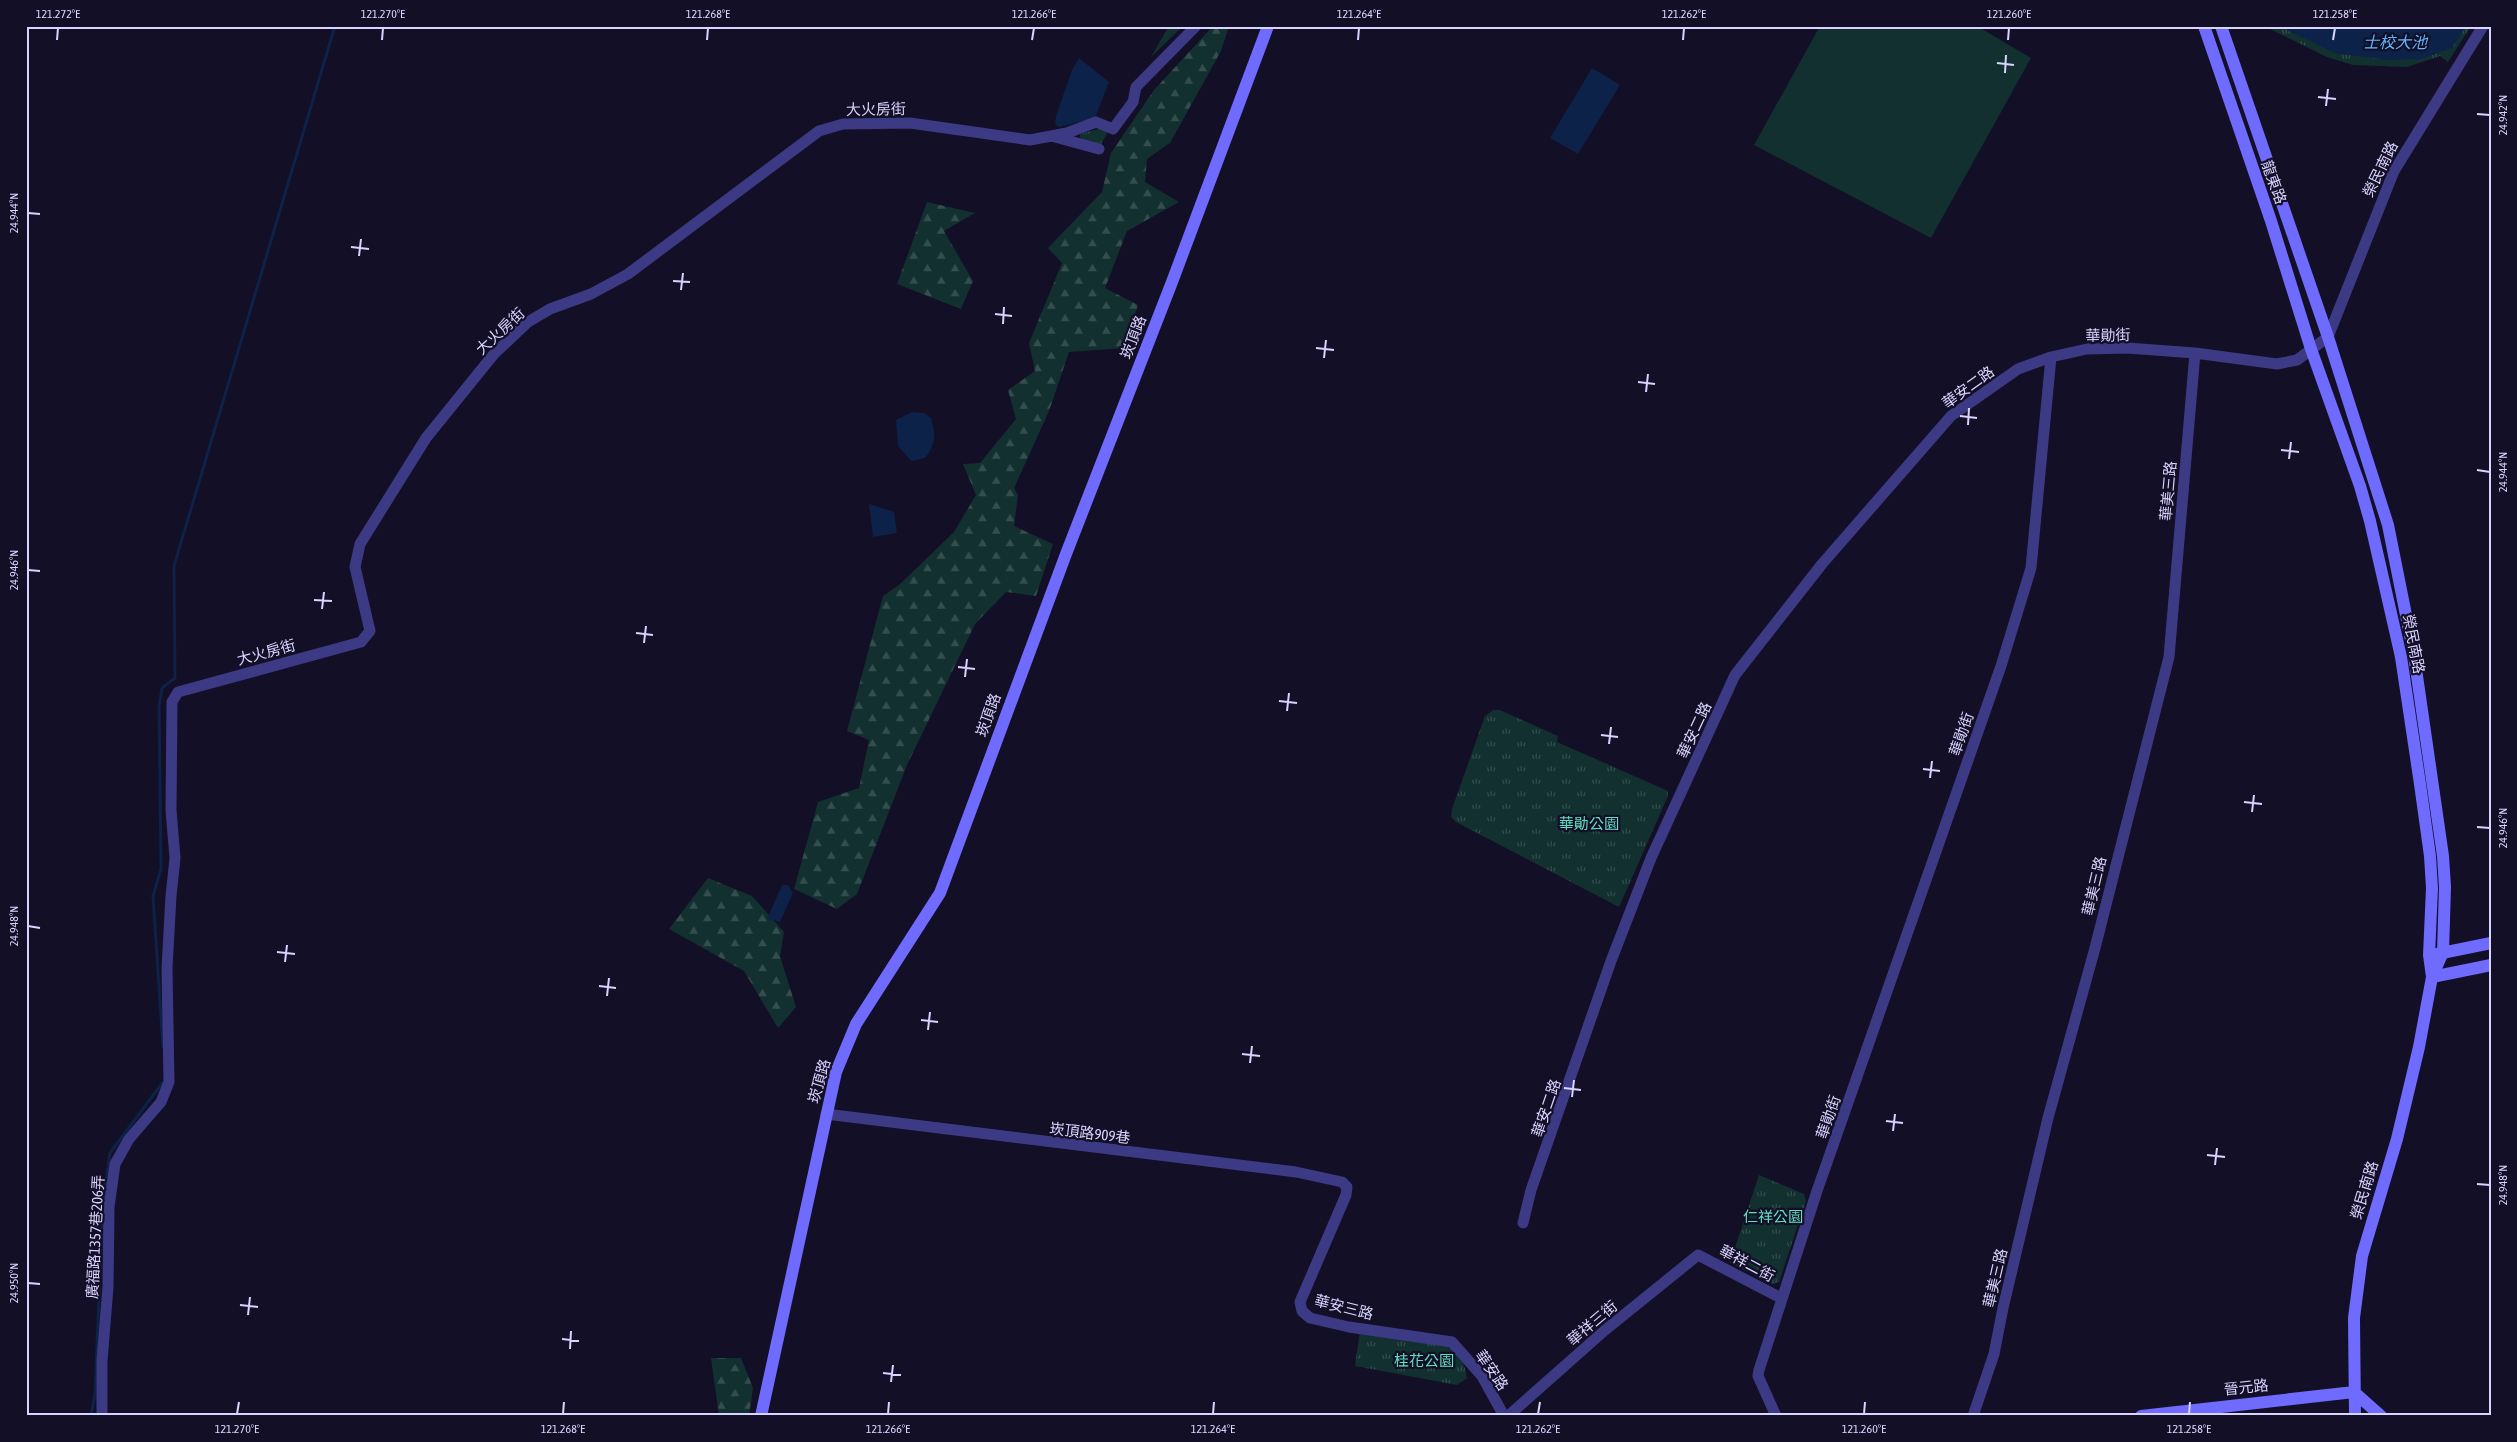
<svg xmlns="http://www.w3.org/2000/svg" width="2517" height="1442" font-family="'Asap Condensed','Noto Sans TC',sans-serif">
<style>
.grass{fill:url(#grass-tufts)}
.forest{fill:url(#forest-firs)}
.garden{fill:#12302f}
.water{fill:#0c2248}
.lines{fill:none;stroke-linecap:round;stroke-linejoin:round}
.stream{stroke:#0c2248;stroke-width:3}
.street{stroke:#3d3a85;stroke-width:11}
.secondary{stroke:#6f6bff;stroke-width:12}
.ticks{fill:none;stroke:#d9d4ff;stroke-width:2}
.labels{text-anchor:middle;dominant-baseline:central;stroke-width:4.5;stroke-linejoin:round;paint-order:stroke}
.street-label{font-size:15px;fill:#d9d4ff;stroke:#130f26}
.park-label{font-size:15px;fill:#5fe0c0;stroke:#130f26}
.water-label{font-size:16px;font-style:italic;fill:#62b6ff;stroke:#130f26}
.neatline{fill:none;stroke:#d9d4ff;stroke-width:2}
.ticks-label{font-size:12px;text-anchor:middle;fill:#d9d4ff}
</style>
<defs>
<pattern id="grass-tufts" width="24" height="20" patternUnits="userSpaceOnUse" patternTransform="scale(1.25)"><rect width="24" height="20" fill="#12302f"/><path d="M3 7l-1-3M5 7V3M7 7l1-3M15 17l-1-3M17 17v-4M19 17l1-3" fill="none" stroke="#344d4e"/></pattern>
<pattern id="forest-firs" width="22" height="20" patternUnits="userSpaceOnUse" patternTransform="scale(1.25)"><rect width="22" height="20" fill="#12302f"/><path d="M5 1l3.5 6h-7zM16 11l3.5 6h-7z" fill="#344d4e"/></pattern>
</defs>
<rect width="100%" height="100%" fill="#130f26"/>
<path class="grass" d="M 2264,26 L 2471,26 L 2448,62 L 2440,56 L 2407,67 L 2353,65 L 2327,57 Z
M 1102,128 L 1108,132 L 1101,144 L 1081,141 L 1080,134 Z
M 1493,710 L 1500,710 L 1558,736 L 1557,742 L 1668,791 L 1668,796 L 1619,907 L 1456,822 L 1451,817 L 1452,809 L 1485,716 Z
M 1759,1175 L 1804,1194 L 1806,1201 L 1779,1282 L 1772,1284 L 1730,1263 Z
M 1360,1330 L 1446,1345 C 1459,1353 1465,1363 1467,1378 L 1457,1385 L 1355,1366 Z"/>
<path class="forest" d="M 1169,26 L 1183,26 L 1151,57 Z
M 1213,26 L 1229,26 L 1221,51 L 1170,143 L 1147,159 L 1145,182 L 1179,202 L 1127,231 L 1105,288 L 1138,305 L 1124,348 L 1069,352 L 1049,411 L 1014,488 L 1018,495 L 1014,526 L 1053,544 L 1036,596 L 1006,592 L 975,624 L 907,765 L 857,894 L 837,909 L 794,889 L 818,802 L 859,788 L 869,740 L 847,731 L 883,596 L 899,585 L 954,532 L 976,495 L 963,464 L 980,463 L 1016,419 L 1008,390 L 1035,371 L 1029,343 L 1062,263 L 1048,248 L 1102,192 L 1111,153 L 1154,90 Z
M 927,202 L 975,213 L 944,231 L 973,281 L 961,309 L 897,284 Z
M 708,878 L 752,896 L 784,932 L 780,956 L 796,1007 L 778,1028 L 744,971 L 669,929 Z
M 711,1358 L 741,1358 L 753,1388 L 749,1416 L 719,1416 Z"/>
<path class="garden" d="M 1820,26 L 1977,26 L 2031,58 L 1931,238 L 1754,145 Z"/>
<path class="water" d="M 2279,26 L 2466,26 L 2452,48 L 2420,59 L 2388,60 L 2335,53 Z
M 1079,58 L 1109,82 L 1095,118 L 1059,127 L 1055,124 L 1056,116 L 1072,70 Z
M 1592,68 L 1620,85 L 1578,154 L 1550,138 Z
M 912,412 L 924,413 L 931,418 C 936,435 936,444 925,458 L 911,461 L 898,446 L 896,420 Z
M 869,504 L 894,512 L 897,533 L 873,537 Z
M 782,885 L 788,885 L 793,893 L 780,922 L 767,919 Z"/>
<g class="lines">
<path class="stream" d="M 163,1047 L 153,896 L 161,869 L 159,706 L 162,688 L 175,678 L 174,566 L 335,26
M 91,1416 L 95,1394 L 103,1203 L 110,1153 L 163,1082"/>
<path class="street" d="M 1055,137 L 1099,149
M 826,1114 L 1296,1172 L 1342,1182 L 1347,1187 L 1346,1195 L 1300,1302 L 1302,1311 L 1310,1318 L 1349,1327 L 1452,1342 L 1482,1376 L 1504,1416
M 1523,1223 L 1531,1190 L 1611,961 L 1651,858 L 1735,675 L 1822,564 L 1951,416 L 2018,369 L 2051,357
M 102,1416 L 102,1361 L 108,1287 L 109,1207 L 115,1164 L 129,1139 L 161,1102 L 169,1082 L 167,968 L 171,896 L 175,858 L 171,810 L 172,702 L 178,692 L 361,642 L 370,631 L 355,567 L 360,544 L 426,438 L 494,354 L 528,322 L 550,309 L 591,294 L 628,274 L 819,131 L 843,124 L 910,123 L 1030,140 L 1067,133 L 1096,122 L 1113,129 L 1133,102 L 1136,87 L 1196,26
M 1508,1416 L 1604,1331 L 1698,1255 L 1781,1298
M 1776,1416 L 1758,1376 L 1759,1370 L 1817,1191 L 2001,666 L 2031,568 L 2051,357 L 2087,349 L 2127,348 L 2195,353 L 2277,364 L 2297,360 L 2328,337 L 2394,171 L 2483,26
M 1973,1416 L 1994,1354 L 2003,1308 L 2048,1118 L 2095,948 L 2169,657 L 2195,353"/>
<path class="secondary" d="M 2204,26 L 2271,221 L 2311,349 L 2360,486 L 2370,521 L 2401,657 L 2420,784 L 2430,856 L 2432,888 L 2429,955 L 2432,977
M 2221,26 L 2328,337 L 2388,525 L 2414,655 L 2443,856 L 2445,887 L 2443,952 L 2432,977 L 2419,1047 L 2397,1139 L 2362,1256 L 2354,1318 L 2355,1416
M 2437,954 L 2491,943
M 2432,977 L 2491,965
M 2354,1392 L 2381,1416
M 761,1416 L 836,1072 L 856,1024 L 940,893 L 1066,554 L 1172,282 L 1268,26
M 2141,1416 L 2354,1392"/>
</g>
<path class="ticks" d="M 57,40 L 58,28M 382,40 L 383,28M 707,40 L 708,28M 1032,40 L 1034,28M 1358,40 L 1359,28M 1683,40 L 1684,28M 2008,40 L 2009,28M 2333,40 L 2335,28M 1997,63 L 2014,65M 2005,73 L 2006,55M 2318,97 L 2336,99M 2326,106 L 2328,89M 2477,114 L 2490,115M 28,213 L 40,214M 351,247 L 369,249M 359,256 L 361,239M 673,281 L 690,282M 681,290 L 683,273M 995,314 L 1012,316M 1003,324 L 1004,307M 1316,348 L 1334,350M 1324,358 L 1326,340M 1638,382 L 1655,384M 1646,392 L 1648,374M 1960,416 L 1977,418M 1968,425 L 1969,408M 2281,450 L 2299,452M 2289,459 L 2291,442M 2477,470 L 2490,472M 28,570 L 40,571M 314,600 L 332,601M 322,609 L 324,592M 636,633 L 653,635M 644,643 L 646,626M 958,667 L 975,669M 965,677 L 967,659M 1279,701 L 1297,703M 1287,711 L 1289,693M 1601,735 L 1618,737M 1609,744 L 1611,727M 1923,769 L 1940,771M 1930,778 L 1932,761M 2244,802 L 2262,804M 2252,812 L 2254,795M 2477,827 L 2490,828M 28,926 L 40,928M 277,952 L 295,954M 285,962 L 287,945M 599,986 L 616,988M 607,996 L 609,978M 921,1020 L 938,1022M 928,1030 L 930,1012M 1242,1054 L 1260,1056M 1250,1063 L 1252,1046M 1564,1088 L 1581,1090M 1572,1097 L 1574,1080M 1886,1121 L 1903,1123M 1893,1131 L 1895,1114M 2207,1155 L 2225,1157M 2215,1165 L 2217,1148M 2477,1184 L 2490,1185M 28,1283 L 40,1284M 240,1305 L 258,1307M 248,1315 L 250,1297M 562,1339 L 579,1341M 570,1349 L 571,1331M 883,1373 L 901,1375M 891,1382 L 893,1365M 237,1414 L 239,1402M 563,1414 L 564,1402M 888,1414 L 889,1402M 1213,1414 L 1214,1402M 1538,1414 L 1540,1402M 1864,1414 L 1865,1402M 2189,1414 L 2190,1402"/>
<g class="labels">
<g class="street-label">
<text transform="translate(876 109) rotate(-1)">大火房街</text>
<text transform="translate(2380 169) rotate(-64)">榮民南路</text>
<text transform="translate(2274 182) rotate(70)">龍東路</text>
<text transform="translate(500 331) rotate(-43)">大火房街</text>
<text transform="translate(2108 335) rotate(-1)">華勛街</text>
<text transform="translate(1133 337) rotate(-69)">崁頂路</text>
<text transform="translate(1968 387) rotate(-36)">華安二路</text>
<text transform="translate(2168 491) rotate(-85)">華美三路</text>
<text transform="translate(2414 644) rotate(79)">榮民南路</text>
<text transform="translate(266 652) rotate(-15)">大火房街</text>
<text transform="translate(988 715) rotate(-70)">崁頂路</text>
<text transform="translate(1694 730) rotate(-65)">華安二路</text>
<text transform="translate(1961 734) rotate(-71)">華勛街</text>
<text transform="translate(2094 886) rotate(-77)">華美三路</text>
<text transform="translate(819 1081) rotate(-74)">崁頂路</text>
<text transform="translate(1546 1108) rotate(-71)">華安二路</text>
<text transform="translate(1828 1117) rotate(-71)">華勛街</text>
<text transform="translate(1090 1133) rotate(7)">崁頂路909巷</text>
<text transform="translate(2364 1190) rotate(-73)">榮民南路</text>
<text transform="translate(95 1237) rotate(-87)">廣福路1357巷206弄</text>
<text transform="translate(1747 1263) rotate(28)">華祥二街</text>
<text transform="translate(1995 1278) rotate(-77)">華美三路</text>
<text transform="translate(1344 1307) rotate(14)">華安三路</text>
<text transform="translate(1592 1323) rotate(-40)">華祥三街</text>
<text transform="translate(1492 1370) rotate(56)">華安路</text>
<text transform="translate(2246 1387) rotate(-6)">晉元路</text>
</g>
<g class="park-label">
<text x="1589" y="823">華勛公園</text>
<text x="1773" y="1216">仁祥公園</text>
<text x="1424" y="1360">桂花公園</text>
</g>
<g class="water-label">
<text x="2395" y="42">士校大池</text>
</g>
</g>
<rect width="2517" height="1442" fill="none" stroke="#130f26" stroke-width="55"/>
<rect x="28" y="28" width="2462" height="1386" class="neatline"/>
<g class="ticks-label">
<text x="58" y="18">121.272°E</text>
<text x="383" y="18">121.270°E</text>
<text x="708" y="18">121.268°E</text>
<text x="1034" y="18">121.266°E</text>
<text x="1359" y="18">121.264°E</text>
<text x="1684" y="18">121.262°E</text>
<text x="2009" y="18">121.260°E</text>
<text x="2335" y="18">121.258°E</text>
<text transform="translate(2503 115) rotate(-90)" y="4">24.942°N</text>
<text transform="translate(14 213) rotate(-90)" y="4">24.944°N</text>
<text transform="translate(2503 472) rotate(-90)" y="4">24.944°N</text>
<text transform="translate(14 570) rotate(-90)" y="4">24.946°N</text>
<text transform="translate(2503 828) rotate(-90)" y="4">24.946°N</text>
<text transform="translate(14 926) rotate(-90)" y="4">24.948°N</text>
<text transform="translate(2503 1185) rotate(-90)" y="4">24.948°N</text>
<text transform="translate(14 1283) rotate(-90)" y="4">24.950°N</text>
<text x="237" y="1433">121.270°E</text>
<text x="563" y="1433">121.268°E</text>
<text x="888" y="1433">121.266°E</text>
<text x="1213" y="1433">121.264°E</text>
<text x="1538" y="1433">121.262°E</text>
<text x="1864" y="1433">121.260°E</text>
<text x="2189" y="1433">121.258°E</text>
</g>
</svg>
